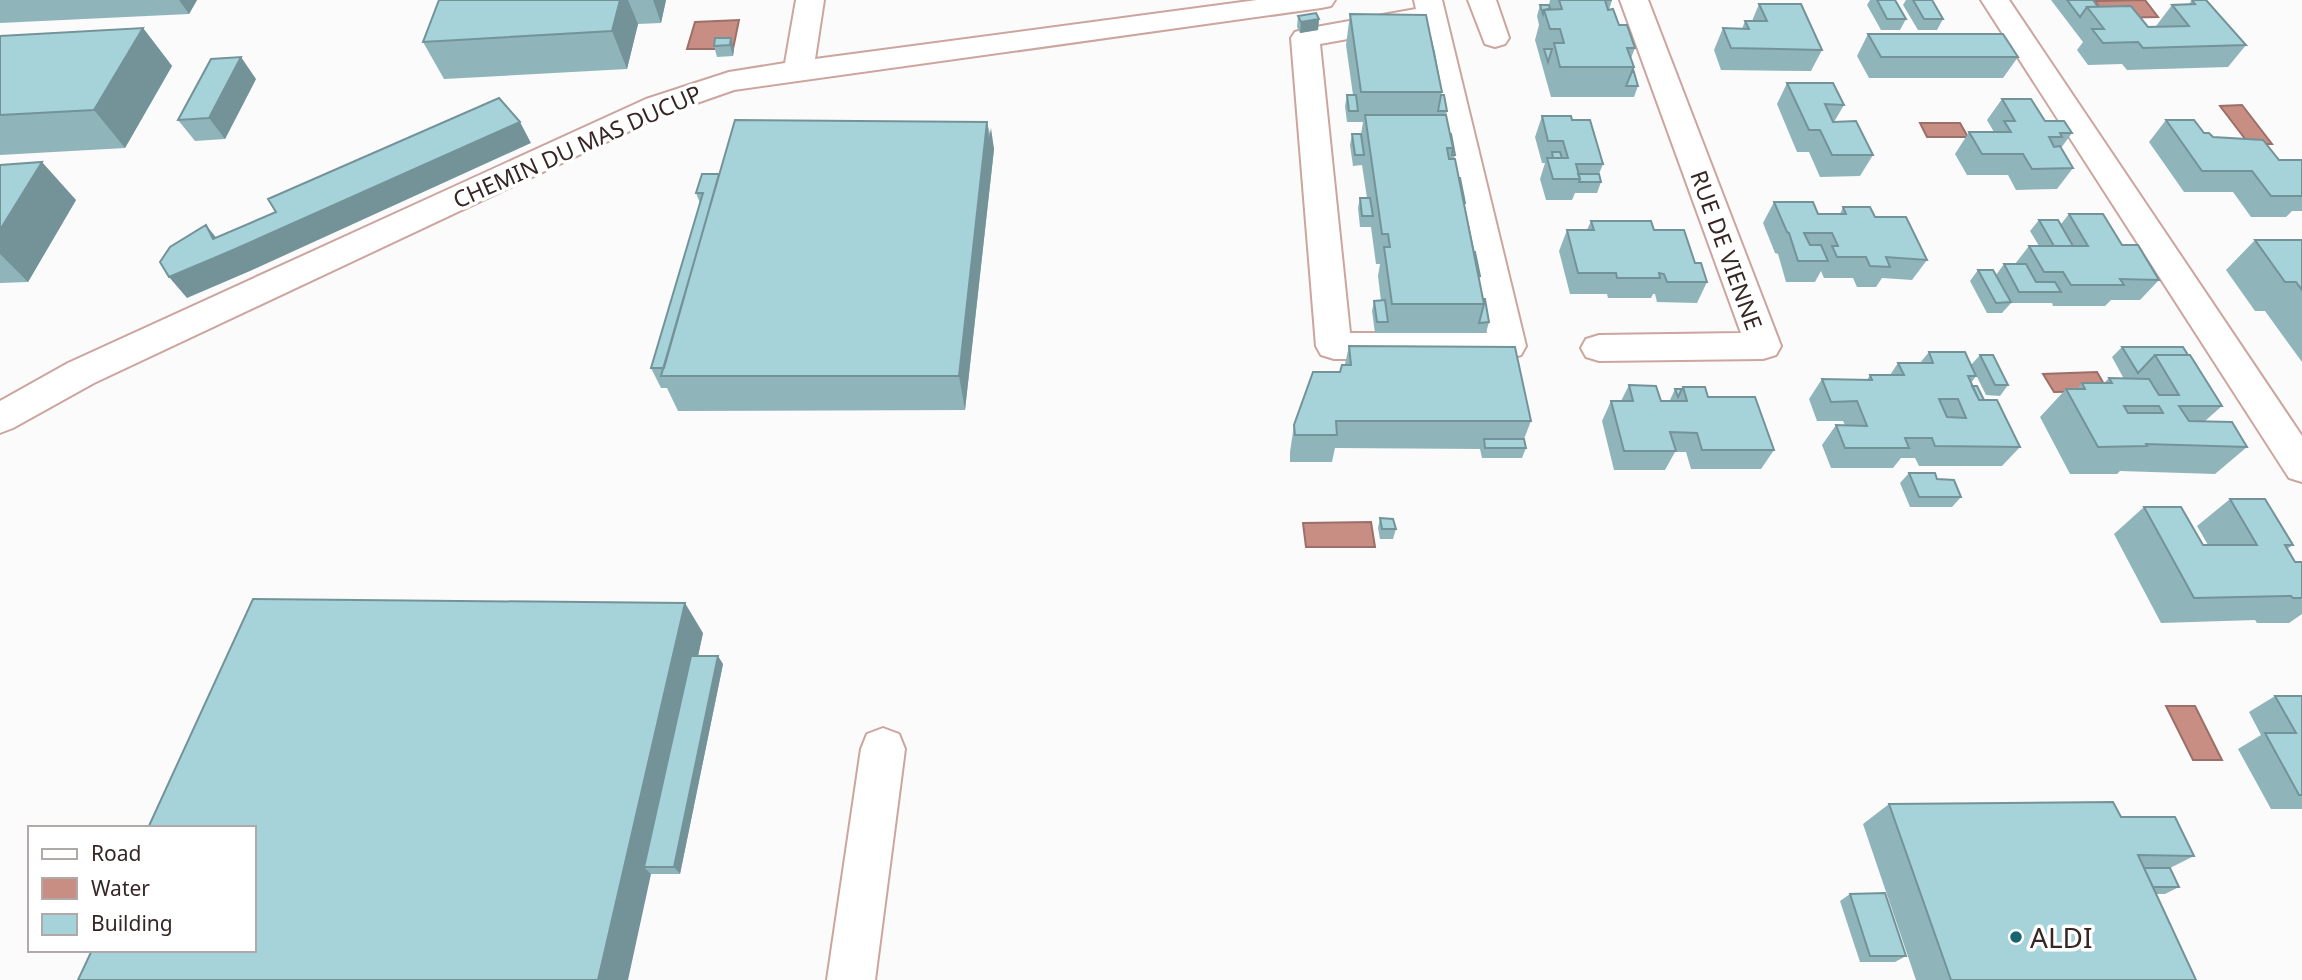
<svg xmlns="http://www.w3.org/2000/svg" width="2302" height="980" font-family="'Noto Sans',sans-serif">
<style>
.water{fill:#c88e84;stroke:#9c6f68;stroke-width:2}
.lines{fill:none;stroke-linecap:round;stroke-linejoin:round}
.minor-casing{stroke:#cca59e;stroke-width:4}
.minor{fill:#fff;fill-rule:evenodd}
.wall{fill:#8fb5bb}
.shaded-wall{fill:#749399}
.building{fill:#a6d2da;stroke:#749399;stroke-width:2;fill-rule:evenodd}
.poi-dot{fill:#18646f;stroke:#fff;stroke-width:2.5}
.labels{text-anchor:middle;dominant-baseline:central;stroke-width:7;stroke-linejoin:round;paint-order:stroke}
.street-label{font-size:23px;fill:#362725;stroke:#fff}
.near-poi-label{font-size:28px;fill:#362725;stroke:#fff;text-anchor:start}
</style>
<rect width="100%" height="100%" fill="#fbfbfb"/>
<path class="water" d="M 2145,0 L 2158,17 L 2107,18 L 2095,1 Z
M 739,20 L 733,49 L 687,49 L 695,22 Z
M 2242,105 L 2272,144 L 2249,144 L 2220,106 Z
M 1920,123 L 1960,123 L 1968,137 L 1927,137 Z
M 2097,372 L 2108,391 L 2054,392 L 2043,374 Z
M 1371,522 L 1375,547 L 1306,547 L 1303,523 Z
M 2166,706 L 2195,706 L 2222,760 L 2193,760 Z"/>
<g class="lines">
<g class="minor-casing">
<path id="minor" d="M 796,0 L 824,0 L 815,59 L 1257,0 L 1335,0 L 1331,6 L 1321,8 L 734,90 L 668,113 L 94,383 L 13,428 L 0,433 L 0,401 L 68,363 L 646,99 L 729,72 L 785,63 Z
M 1414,0 L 1442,0 L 1526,346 L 1521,355 L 1508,359 L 1334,359 L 1321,355 L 1316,346 L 1291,38 L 1295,32 L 1305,29 L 1416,9 ZM 1420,26 L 1487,333 L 1350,333 L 1320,44 Z
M 1468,0 L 1496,0 L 1509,38 L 1505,44 L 1495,47 L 1485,44 Z
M 1620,0 L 1648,0 L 1781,346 L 1776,355 L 1763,359 L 1599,361 L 1586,357 L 1581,348 L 1586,339 L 1599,335 L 1741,333 Z
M 1981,0 L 2009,0 L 2302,436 L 2302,482 L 2289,478 Z
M 883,728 L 899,734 L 905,749 L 875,980 L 827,980 L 861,749 L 867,734 Z"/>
</g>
<use href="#minor" class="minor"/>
</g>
<path class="wall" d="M 0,0 L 197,0 L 189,14 L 0,23 Z
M 439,0 L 666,0 L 661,23 L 638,24 L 627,69 L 444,79 L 423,42 Z
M 1550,0 L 1612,0 L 1609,10 L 1635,48 L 1631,58 L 1634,67 L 1633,69 L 1638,86 L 1634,97 L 1551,97 L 1535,40 L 1539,25 L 1537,16 L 1540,5 L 1549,5 Z
M 1870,0 L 1895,0 L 1906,19 L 1900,30 L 1881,30 L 1867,5 Z
M 1906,0 L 1932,0 L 1943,19 L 1937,30 L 1918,30 L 1903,5 Z
M 2051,0 L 2093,0 L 2098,7 L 2148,27 L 2156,27 L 2156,26 L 2172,5 L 2189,4 L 2192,0 L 2246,45 L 2228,67 L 2127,70 L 2122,64 L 2088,65 L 2077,50 L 2083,42 Z
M 1759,4 L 1822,50 L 1811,71 L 1721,70 L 1714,50 L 1723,28 L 1742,29 L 1745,21 L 1752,21 Z
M 1350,14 L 1431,37 L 1435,52 L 1442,92 L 1441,95 L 1447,111 L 1446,115 L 1455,155 L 1454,159 L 1465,203 L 1465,206 L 1480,276 L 1479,278 L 1483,299 L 1489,322 L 1486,333 L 1375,333 L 1372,311 L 1374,301 L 1381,301 L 1378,276 L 1380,264 L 1376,264 L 1371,227 L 1360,227 L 1358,208 L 1360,198 L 1367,198 L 1362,165 L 1353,166 L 1350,145 L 1352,134 L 1361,134 L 1363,122 L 1347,122 L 1345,106 L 1347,95 L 1353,95 L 1346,45 Z
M 1298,16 L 1319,19 L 1318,30 L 1300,33 L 1297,27 Z
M 143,28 L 172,66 L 125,148 L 0,155 L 0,36 Z
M 1868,34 L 2018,57 L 2003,78 L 1869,78 L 1857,56 Z
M 731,38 L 734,49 L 733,56 L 717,57 L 714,46 Z
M 256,79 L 225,139 L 195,141 L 178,120 Z
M 1787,83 L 1844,105 L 1834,122 L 1873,155 L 1860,176 L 1820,177 L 1809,152 L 1797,152 L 1777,104 Z
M 2002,99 L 2072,133 L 2061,148 L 2073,168 L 2057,189 L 2016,190 L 2008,175 L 1967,175 L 1955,154 L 1969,132 L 1994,132 L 1987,120 Z
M 1542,116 L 1572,120 L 1603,164 L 1599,174 L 1601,182 L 1597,193 L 1575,193 L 1572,200 L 1546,200 L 1540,179 L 1545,163 L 1542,163 L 1535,137 Z
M 2166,120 L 2279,160 L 2302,160 L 2302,211 L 2292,211 L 2286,217 L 2251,217 L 2233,192 L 2184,192 L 2149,142 Z
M 987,122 L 994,149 L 965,410 L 678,411 L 667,388 L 661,388 L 651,368 L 700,203 L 696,193 L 719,174 Z
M 0,165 L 76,200 L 28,282 L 0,283 Z
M 1774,202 L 1818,214 L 1840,214 L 1843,207 L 1875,217 L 1927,260 L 1912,280 L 1882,278 L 1876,287 L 1857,287 L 1853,278 L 1824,278 L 1821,271 L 1815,282 L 1786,282 L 1778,254 L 1775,253 L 1763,223 Z
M 2069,214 L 2122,245 L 2159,280 L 2140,300 L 2111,300 L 2105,306 L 2053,306 L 2052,303 L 2011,303 L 2002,313 L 1987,313 L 1970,281 L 1978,270 L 1996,275 L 2004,264 L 2015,264 L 2029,246 L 2039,246 L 2030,231 L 2039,220 L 2061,224 Z
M 1591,221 L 1654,230 L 1695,263 L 1707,282 L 1697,303 L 1657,302 L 1655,294 L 1653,294 L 1651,298 L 1608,298 L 1607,294 L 1570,294 L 1559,251 L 1567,230 L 1587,230 Z
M 2255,240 L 2302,240 L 2302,362 L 2265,311 L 2255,311 L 2226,270 Z
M 1349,346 L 1531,421 L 1524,439 L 1526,448 L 1522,458 L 1482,458 L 1480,449 L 1335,448 L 1332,462 L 1290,462 L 1290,452 L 1294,425 L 1340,372 L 1345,364 Z
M 2122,347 L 2183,347 L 2222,406 L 2205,421 L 2247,447 L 2215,474 L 2120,471 L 2117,474 L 2070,474 L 2040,417 L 2066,389 L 2077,389 L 2082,383 L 2104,383 L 2109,378 L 2124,379 L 2112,357 Z
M 1929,352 L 1976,376 L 1971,383 L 1972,386 L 2020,447 L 2002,466 L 1919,466 L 1915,458 L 1901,458 L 1893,468 L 1831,468 L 1822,445 L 1836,425 L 1845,425 L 1843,421 L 1817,421 L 1809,399 L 1822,379 L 1867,380 L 1870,375 L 1890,375 L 1898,363 L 1920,363 Z
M 1980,355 L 2008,385 L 2000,396 L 1986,395 L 1971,365 Z
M 1629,385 L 1661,401 L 1670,401 L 1670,400 L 1675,389 L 1682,389 L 1683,387 L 1709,397 L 1774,450 L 1761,469 L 1691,469 L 1686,452 L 1675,452 L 1665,470 L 1614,470 L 1602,421 L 1611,401 L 1621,401 Z
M 1909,473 L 1937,479 L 1961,497 L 1952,507 L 1910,507 L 1900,483 Z
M 2230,499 L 2293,545 L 2287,549 L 2295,562 L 2302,562 L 2302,614 L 2289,623 L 2257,623 L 2255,620 L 2161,623 L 2114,534 L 2144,507 L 2203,545 L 2208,545 L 2197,526 Z
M 1380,518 L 1396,529 L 1393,539 L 1380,539 L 1378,528 Z
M 703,633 L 698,656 L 723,664 L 680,874 L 651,874 L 78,980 Z
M 2275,696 L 2302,696 L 2302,809 L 2271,809 L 2238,749 L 2261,735 L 2249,712 Z
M 1889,804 L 2121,817 L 2194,856 L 2170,868 L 2179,887 L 2165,894 L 2156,894 L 2196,980 L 1916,980 L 1863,824 Z
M 1850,894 L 1906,956 L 1895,962 L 1860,962 L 1840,901 Z"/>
<path class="shaded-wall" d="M 179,0 L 197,0 L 189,14 Z
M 620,0 L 628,0 L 638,24 L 627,69 L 612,31 Z
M 653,0 L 666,0 L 661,23 Z
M 1319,19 L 1318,30 L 1300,33 L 1301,22 Z
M 143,28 L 172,66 L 125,148 L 94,110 Z
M 731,38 L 734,49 L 733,56 L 730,45 Z
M 241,57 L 256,79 L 225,139 L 209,118 Z
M 520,122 L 531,143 L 250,271 L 187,298 L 169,277 L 213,239 L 206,225 L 223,246 Z
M 987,122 L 989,138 L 991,128 L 994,149 L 965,410 L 959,376 Z
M 42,162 L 76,200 L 28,282 L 0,254 L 0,230 Z
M 685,603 L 703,633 L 652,867 L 644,867 L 651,874 L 628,980 L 598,980 Z
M 718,656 L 723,664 L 680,874 L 674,867 Z"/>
<path class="building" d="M 439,0 L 620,0 L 612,31 L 423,42 Z
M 1559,0 L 1612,0 L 1605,0 L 1608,10 L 1613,9 L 1619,25 L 1627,25 L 1635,48 L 1627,48 L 1634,67 L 1560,67 L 1554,43 L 1564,43 L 1560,29 L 1550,29 L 1544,10 L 1562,9 Z
M 1877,0 L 1895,0 L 1906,19 L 1887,19 Z
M 1913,0 L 1932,0 L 1943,19 L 1924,19 Z
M 2067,0 L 2093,0 L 2098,7 L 2087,7 L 2080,17 Z
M 2192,0 L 2206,0 L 2246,45 L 2143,48 L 2138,42 L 2103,43 L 2092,29 L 2104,29 L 2087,7 L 2131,6 L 2148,27 L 2189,26 L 2172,5 L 2195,4 Z
M 1759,4 L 1801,4 L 1822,50 L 1731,48 L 1723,28 L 1749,29 L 1745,21 L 1767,21 Z
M 1540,5 L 1549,5 L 1550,9 L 1544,10 L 1543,14 Z
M 1316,13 L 1319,19 L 1301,22 L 1298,16 Z
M 1350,14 L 1426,15 L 1442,92 L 1361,92 Z
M 143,28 L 94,110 L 0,115 L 0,36 Z
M 1868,34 L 2003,34 L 2018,57 L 1881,57 Z
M 715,38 L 731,38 L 730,45 L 714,46 Z
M 1544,49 L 1552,49 L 1548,62 Z
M 241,57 L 209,118 L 178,120 L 211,59 Z
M 1633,69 L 1638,86 L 1626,86 Z
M 1787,83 L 1833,83 L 1844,105 L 1825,104 L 1833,122 L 1856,121 L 1873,155 L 1832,155 L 1820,130 L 1809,130 Z
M 1347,95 L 1356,95 L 1358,111 L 1349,111 Z
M 1441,95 L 1444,95 L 1447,111 L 1438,111 Z
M 499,98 L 520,122 L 233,250 L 169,277 L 160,262 L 170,247 L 206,225 L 213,239 L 276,212 L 268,199 Z
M 2002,99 L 2031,99 L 2045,121 L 2064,121 L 2072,133 L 2060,133 L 2062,137 L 2049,137 L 2054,147 L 2060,146 L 2073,168 L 2032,169 L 2023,154 L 1982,154 L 1969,132 L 2011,132 L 2004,121 L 2015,121 Z
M 1365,115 L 1446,115 L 1453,148 L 1447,148 L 1449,159 L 1455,159 L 1484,304 L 1392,304 L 1384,247 L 1390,247 L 1388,234 L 1382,234 Z
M 1542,116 L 1571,116 L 1572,120 L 1590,120 L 1603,164 L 1576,164 L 1580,179 L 1553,179 L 1547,158 L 1568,158 L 1563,141 L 1548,141 Z
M 735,120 L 987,122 L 959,376 L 661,376 Z
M 2166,120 L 2194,120 L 2204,133 L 2209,133 L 2213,137 L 2263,140 L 2279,160 L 2302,160 L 2302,196 L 2271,196 L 2252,171 L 2202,171 Z
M 1352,134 L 1361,134 L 1364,155 L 1355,155 Z
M 1450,134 L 1451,134 L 1455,155 L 1452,155 L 1453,148 Z
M 1552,152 L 1560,152 L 1562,158 L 1553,158 Z
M 42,162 L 0,230 L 0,165 Z
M 702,174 L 719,174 L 664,368 L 651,368 L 703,193 L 696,193 Z
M 1578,174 L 1599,174 L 1601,182 L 1579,182 L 1580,179 Z
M 1459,178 L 1460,178 L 1465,203 L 1464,203 Z
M 1360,198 L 1370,198 L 1373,216 L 1362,216 Z
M 1774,202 L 1813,202 L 1818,214 L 1846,214 L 1843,207 L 1870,207 L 1875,217 L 1906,217 L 1927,260 L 1886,257 L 1890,267 L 1870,266 L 1866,257 L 1837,257 L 1832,246 L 1838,246 L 1832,233 L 1804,233 L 1810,245 L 1821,245 L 1828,261 L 1798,261 L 1789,233 L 1787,232 Z
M 2069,214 L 2103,214 L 2122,245 L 2138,245 L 2159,280 L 2120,279 L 2124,285 L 2071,285 L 2063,272 L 2044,272 L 2029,246 L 2088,246 Z
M 2039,220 L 2058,220 L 2073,246 L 2054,246 Z
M 1591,221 L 1651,221 L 1654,230 L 1684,230 L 1695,263 L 1701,263 L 1707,282 L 1667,282 L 1664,274 L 1659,273 L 1660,278 L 1617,278 L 1616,273 L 1578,273 L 1567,230 L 1594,230 Z
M 2255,240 L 2302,240 L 2302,290 L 2296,282 L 2285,282 Z
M 1474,252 L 1475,252 L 1480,276 L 1479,276 Z
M 2004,264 L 2026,264 L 2036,282 L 2055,282 L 2061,292 L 2019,292 Z
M 1978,270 L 1993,270 L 2011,302 L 1996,303 Z
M 1483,299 L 1485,299 L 1489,322 L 1479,323 L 1484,304 Z
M 1385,300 L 1388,322 L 1377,322 L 1374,301 Z
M 1349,346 L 1515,347 L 1531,421 L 1336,421 L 1337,435 L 1295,435 L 1294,425 L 1313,372 L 1340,372 L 1342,365 L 1351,365 Z
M 2122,347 L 2183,347 L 2188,355 L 2155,355 L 2138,373 Z
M 1929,352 L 1965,352 L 1976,376 L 1968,376 L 1979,400 L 1997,400 L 2020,447 L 1935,446 L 1932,438 L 1905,438 L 1909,448 L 1845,448 L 1836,425 L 1867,426 L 1857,401 L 1831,402 L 1822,379 L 1872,380 L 1870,375 L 1904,375 L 1898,363 L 1933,363 ZM 1939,399 L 1958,399 L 1966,418 L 1947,417 Z
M 1980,355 L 1993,355 L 2008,385 L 1995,385 Z
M 2155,355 L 2190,355 L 2222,406 L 2179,406 L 2189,421 L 2232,422 L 2247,447 L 2146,444 L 2147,446 L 2098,447 L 2066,389 L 2085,389 L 2082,383 L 2112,383 L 2109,378 L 2149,379 L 2159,395 L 2179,395 ZM 2124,406 L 2159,406 L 2163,413 L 2128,413 Z
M 1629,385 L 1656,386 L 1661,401 L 1687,401 L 1683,387 L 1705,387 L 1708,397 L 1755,397 L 1774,450 L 1702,450 L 1697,433 L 1670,432 L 1676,451 L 1624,451 L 1611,401 L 1633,401 Z
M 1972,386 L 1977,386 L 1984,400 L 1979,400 Z
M 1675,389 L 1682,389 L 1678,397 Z
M 1484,439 L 1524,439 L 1526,448 L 1485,448 Z
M 1909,473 L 1935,473 L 1937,479 L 1954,480 L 1961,497 L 1919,497 Z
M 2230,499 L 2265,499 L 2293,545 L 2285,545 L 2295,562 L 2302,562 L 2302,598 L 2293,598 L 2291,596 L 2194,598 L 2144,507 L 2181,507 L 2203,545 L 2257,545 Z
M 1380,518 L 1393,519 L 1396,529 L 1382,529 Z
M 253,599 L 685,603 L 598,980 L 78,980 L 92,950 L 254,950 L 254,828 L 148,828 Z
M 691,656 L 718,656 L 674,867 L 644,867 Z
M 2275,696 L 2302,696 L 2302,795 L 2299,795 L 2265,733 L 2296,733 Z
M 2113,802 L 2121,817 L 2175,817 L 2194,856 L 2138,855 L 2196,980 L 1951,980 L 1889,804 Z
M 2144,868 L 2170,868 L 2179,887 L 2153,887 Z
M 1885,893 L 1906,956 L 1870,956 L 1850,894 Z"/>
<circle class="poi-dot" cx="2016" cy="937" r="7"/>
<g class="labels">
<g class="street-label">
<text transform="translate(577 146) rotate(-24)">CHEMIN DU MAS DUCUP</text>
<text transform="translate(1727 250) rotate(70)">RUE DE VIENNE</text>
</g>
<g class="near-poi-label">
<text x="2030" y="937">ALDI</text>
</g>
</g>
<rect x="28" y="826" width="228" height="126" fill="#ffffff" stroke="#afa9a8" stroke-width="2"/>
<rect x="42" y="849" width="35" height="10" fill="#ffffff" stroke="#afa9a8" stroke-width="2"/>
<text x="91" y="861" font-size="21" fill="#362725">Road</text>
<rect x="42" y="878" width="35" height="21" fill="#c88e84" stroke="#afa9a8" stroke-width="2"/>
<text x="91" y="896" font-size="21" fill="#362725">Water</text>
<rect x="42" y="914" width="35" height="21" fill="#a6d2da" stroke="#afa9a8" stroke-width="2"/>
<text x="91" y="931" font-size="21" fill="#362725">Building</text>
</svg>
